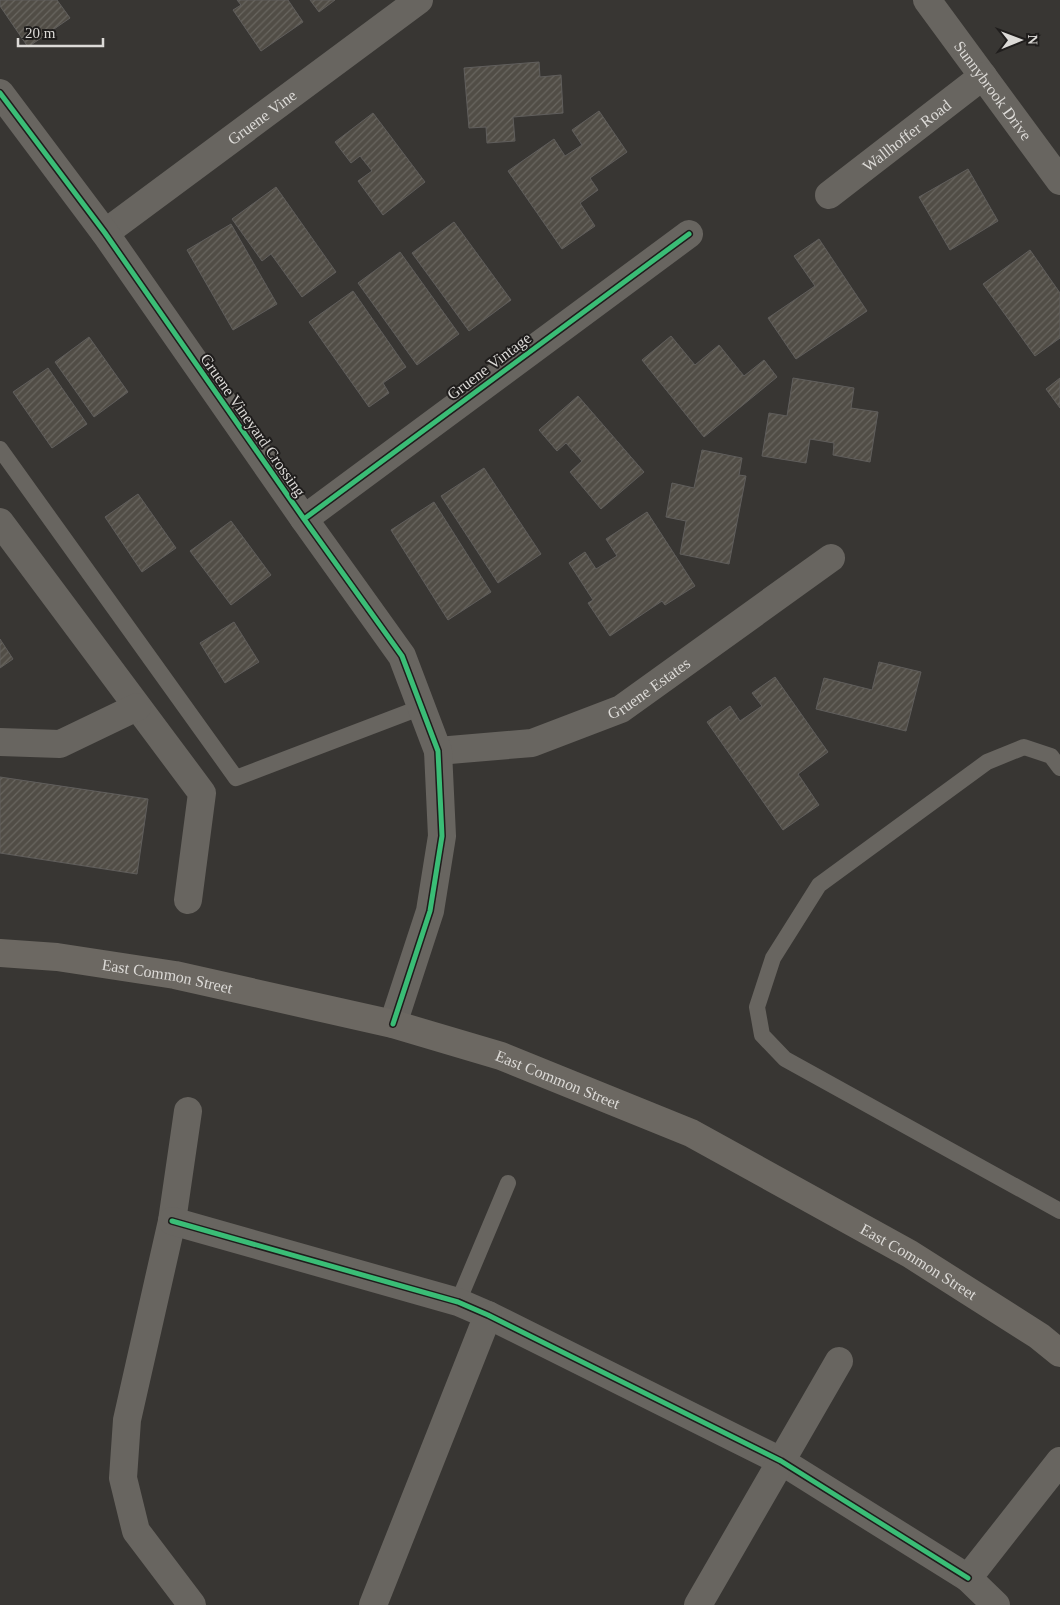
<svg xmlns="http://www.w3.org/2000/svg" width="1060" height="1605" font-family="'Times New Roman',serif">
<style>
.building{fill:url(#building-hatch);stroke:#605e5c}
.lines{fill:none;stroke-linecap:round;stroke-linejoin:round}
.service{stroke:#686560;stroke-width:16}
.minor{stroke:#686560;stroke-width:28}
.tertiary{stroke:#686560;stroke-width:28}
.secondary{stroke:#6c6862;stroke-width:28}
.cycleway-casing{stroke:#1f1d1c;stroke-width:8}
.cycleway{stroke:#3abd76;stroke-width:5}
.labels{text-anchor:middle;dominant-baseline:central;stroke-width:4;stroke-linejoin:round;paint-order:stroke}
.street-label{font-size:16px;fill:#dcdad7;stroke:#1f1d1c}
</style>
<defs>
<pattern id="building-hatch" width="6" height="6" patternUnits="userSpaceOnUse" patternTransform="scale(1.25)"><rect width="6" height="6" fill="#514d46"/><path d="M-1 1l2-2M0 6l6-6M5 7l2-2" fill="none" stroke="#696660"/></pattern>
</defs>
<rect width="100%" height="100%" fill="#383633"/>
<path class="building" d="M 0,0 L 57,0 L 70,18 L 28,47 L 0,6 Z
M 237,0 L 288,0 L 303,22 L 261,51 L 233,10 L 241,5 Z
M 310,0 L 335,0 L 319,12 Z
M 539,62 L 540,77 L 561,75 L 563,113 L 513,117 L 515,141 L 487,143 L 486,127 L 469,128 L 464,68 Z
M 599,111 L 627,152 L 590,178 L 598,190 L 580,203 L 595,226 L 562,249 L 508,171 L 554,139 L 565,156 L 582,145 L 572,130 Z
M 373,113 L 425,182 L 383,215 L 358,181 L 372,171 L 360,156 L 351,163 L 335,142 Z
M 968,169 L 998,221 L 950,250 L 919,197 Z
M 276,187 L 336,272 L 302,297 L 271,254 L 262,261 L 232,219 Z
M 454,222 L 511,300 L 469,331 L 412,253 Z
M 231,224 L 277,304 L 233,330 L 187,250 Z
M 819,239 L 867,311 L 796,359 L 768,318 L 815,286 L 794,256 Z
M 1030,250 L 1060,293 L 1060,338 L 1035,356 L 983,284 Z
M 400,252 L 459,334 L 417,365 L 358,283 Z
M 353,291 L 406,367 L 383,383 L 389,393 L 369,407 L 309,322 Z
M 671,336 L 695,365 L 719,345 L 744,376 L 764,360 L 777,377 L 704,437 L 642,360 Z
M 89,337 L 128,392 L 94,417 L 55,362 Z
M 48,368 L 87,424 L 52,448 L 13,392 Z
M 793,378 L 854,388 L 851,408 L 878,412 L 870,462 L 833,455 L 834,443 L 810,439 L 806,463 L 762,456 L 769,413 L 787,416 Z
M 1060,378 L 1060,408 L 1046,389 Z
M 578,396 L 644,472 L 601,509 L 570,472 L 582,461 L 566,443 L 557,451 L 539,430 Z
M 702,450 L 742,458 L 739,475 L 746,476 L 729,564 L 680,554 L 686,521 L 666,517 L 672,483 L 694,488 Z
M 484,468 L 541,554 L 498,583 L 441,496 Z
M 138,494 L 176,548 L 142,572 L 105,517 Z
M 434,502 L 491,592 L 448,620 L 391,530 Z
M 647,512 L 695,586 L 665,605 L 662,601 L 610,636 L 588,603 L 593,600 L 569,563 L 585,552 L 596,569 L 617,556 L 606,539 Z
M 231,521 L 271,575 L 231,605 L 190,551 Z
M 234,622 L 259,662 L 225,683 L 200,643 Z
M 0,639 L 13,659 L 0,668 Z
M 879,662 L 921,672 L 906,731 L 816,709 L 824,678 L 872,690 Z
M 775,677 L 828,752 L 798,774 L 819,805 L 783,830 L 707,722 L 730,706 L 740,721 L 762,706 L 752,693 Z
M 0,777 L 148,799 L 137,874 L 0,853 Z"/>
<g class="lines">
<path class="service" d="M 0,449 L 236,778 L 422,707
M 1060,768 L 1051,756 L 1024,747 L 987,762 L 819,885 L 773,958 L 757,1007 L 762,1035 L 785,1059 L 1060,1211
M 458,1302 L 508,1183"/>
<g class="minor">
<path id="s1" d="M 927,0 L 1060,181"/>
<path id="s2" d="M 829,195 L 983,76"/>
<path id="s3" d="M 105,233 L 419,0"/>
<path d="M 304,519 L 689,234"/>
<path d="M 0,522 L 202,793 L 188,900"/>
<path d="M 0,742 L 60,744 L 137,707"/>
<path id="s4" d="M 438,751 L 532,743 L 621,709 L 831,558"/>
<path d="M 188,1111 L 172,1221 L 127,1420 L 123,1478 L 136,1531 L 192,1605"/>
<path d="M 172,1221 L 458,1302 L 488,1315 L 781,1461 L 968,1578"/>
<path d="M 373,1605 L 488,1315"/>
<path d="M 698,1605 L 839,1361"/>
<path d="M 996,1605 L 968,1578 L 1060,1461"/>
</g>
<path class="tertiary" d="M 0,93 L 105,233 L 304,519 L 402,656 L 438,751 L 442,836 L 430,911 L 393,1024"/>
<path class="secondary" id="s5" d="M 0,953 L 57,957 L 175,975 L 393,1024 L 501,1056 L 691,1133 L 910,1254 L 1039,1336 L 1060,1353"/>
<g class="cycleway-casing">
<path id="cycleway" d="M 0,93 L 105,233 L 304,519 L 402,656 L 438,751 L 442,836 L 430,911 L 393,1024
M 304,519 L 689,234
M 172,1221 L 458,1302 L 488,1315 L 781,1461 L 968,1578"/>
</g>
<use href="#cycleway" class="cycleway"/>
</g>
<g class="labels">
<g class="street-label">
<text stroke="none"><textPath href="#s1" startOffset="112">Sunnybrook Drive</textPath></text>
<text stroke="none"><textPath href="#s3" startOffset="195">Gruene Vine</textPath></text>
<text stroke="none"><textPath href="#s2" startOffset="98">Wallhoffer Road</textPath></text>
<text transform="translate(489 366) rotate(-37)">Gruene Vintage</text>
<text transform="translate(253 425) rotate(55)">Gruene Vineyard Crossing</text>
<text stroke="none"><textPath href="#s4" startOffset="224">Gruene Estates</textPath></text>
<text stroke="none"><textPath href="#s5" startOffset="169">East Common Street</textPath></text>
<text stroke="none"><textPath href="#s5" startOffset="574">East Common Street</textPath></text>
<text stroke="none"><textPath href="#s5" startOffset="979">East Common Street</textPath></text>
</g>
</g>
<g transform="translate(1020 40) rotate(89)" stroke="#1f1d1c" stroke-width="4" paint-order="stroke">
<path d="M0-4L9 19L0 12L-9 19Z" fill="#dcdad7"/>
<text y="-8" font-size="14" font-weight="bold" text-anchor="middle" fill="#dcdad7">N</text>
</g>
<path d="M18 38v8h85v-8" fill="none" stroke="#dcdad7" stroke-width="2.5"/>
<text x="25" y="38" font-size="15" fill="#dcdad7" stroke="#1f1d1c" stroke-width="4" paint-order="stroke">20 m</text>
</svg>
